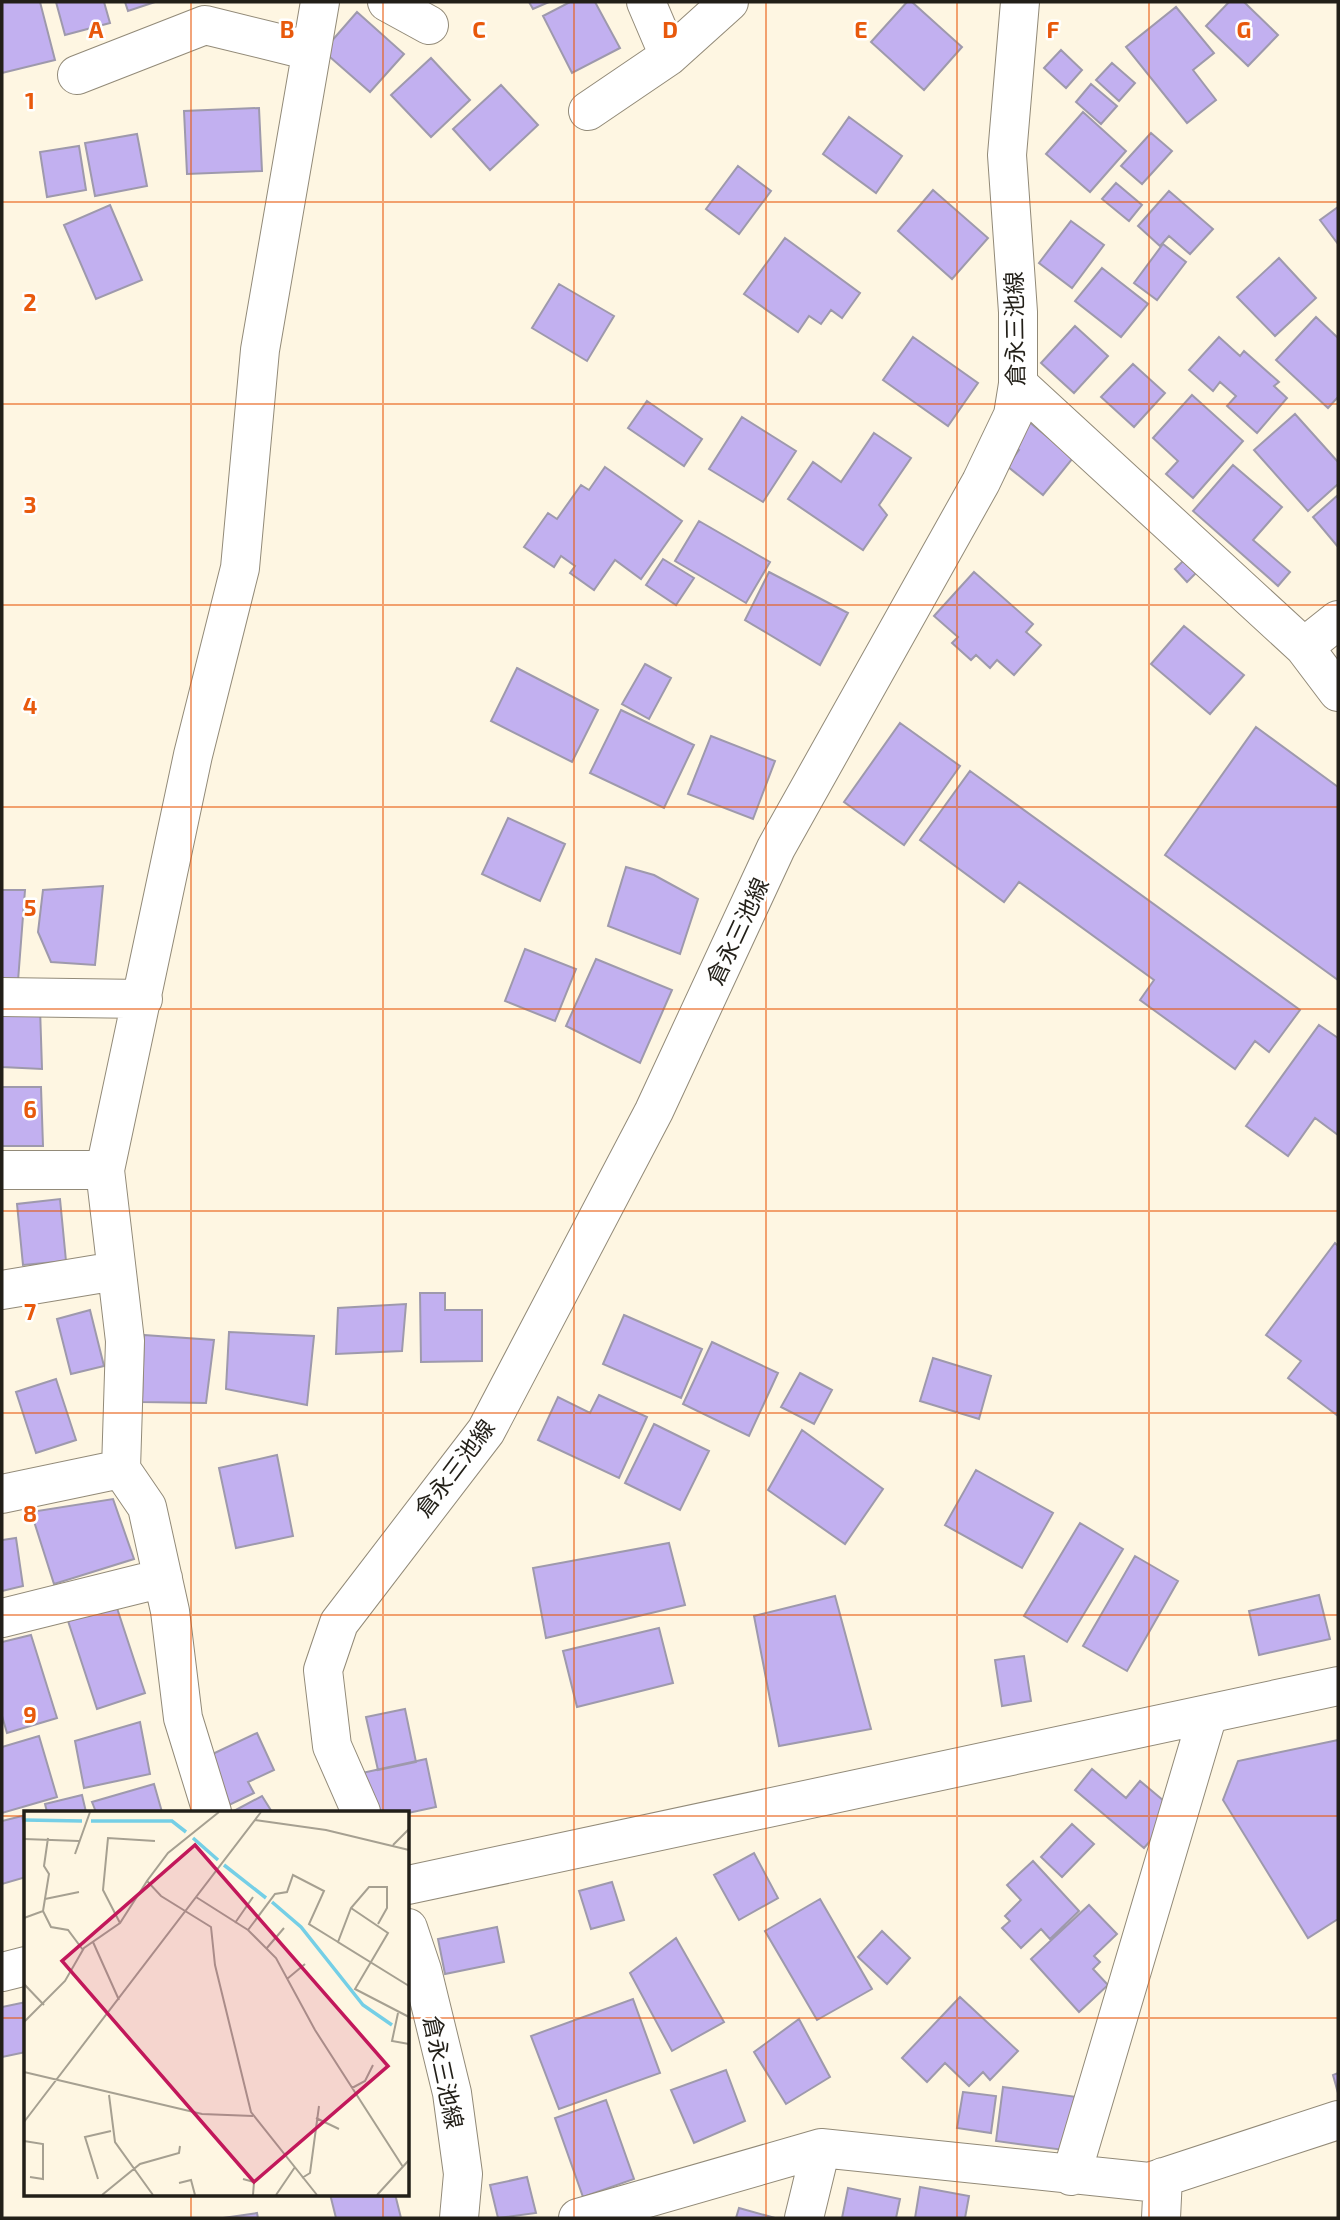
<svg xmlns="http://www.w3.org/2000/svg" width="1340" height="2220" font-family="'Exo 2','Noto Sans JP',sans-serif">
<style>
.building{fill:#c2b0f0;stroke:#9e99ac;stroke-width:2}
.lines{fill:none;stroke-linecap:round;stroke-linejoin:round}
.minor-casing{stroke:#928a78;stroke-width:40}
.major-casing{stroke:#928a78;stroke-width:40}
.minor{stroke:#fff;stroke-width:38}
.major{stroke:#fff;stroke-width:38}
.grid{fill:none;stroke:#e8590c;stroke-width:2;stroke-opacity:0.55}
.labels{text-anchor:middle;dominant-baseline:central;stroke-width:5;stroke-linejoin:round;paint-order:stroke}
.street-label{font-size:23px;fill:#221f18;stroke:#fff}
.inset-river{fill:none;stroke:#75cfe6;stroke-width:3.5}
.inset-road{fill:none;stroke:#a6a091;stroke-width:2}
.view{fill:#c2185b;fill-opacity:0.15;stroke:#c2185b;stroke-width:3.5}
.inset-edge{fill:none;stroke:#221f18;stroke-width:3.5}
.grid-label{font-size:23px;text-anchor:middle;font-weight:bold;fill:#e8590c;stroke:#fff;stroke-width:5;stroke-linejoin:round;paint-order:stroke}
</style>
<rect width="100%" height="100%" fill="#fef6e2"/>
<path class="building" d="M 2,2 L 40,2 L 55,60 L 2,73 Z
M 56,2 L 104,2 L 110,23 L 65,35 Z
M 125,2 L 155,2 L 128,11 Z
M 529,2 L 549,2 L 533,9 Z
M 570,2 L 595,2 L 620,48 L 572,73 L 543,16 Z
M 907,2 L 912,2 L 962,47 L 924,90 L 871,42 Z
M 1229,2 L 1244,2 L 1278,35 L 1248,66 L 1206,26 Z
M 1176,7 L 1214,53 L 1193,70 L 1216,100 L 1187,123 L 1126,47 Z
M 357,12 L 404,54 L 370,92 L 323,51 Z
M 1061,50 L 1082,70 L 1066,88 L 1044,68 Z
M 431,58 L 470,100 L 431,137 L 391,95 Z
M 1112,63 L 1135,83 L 1119,101 L 1096,80 Z
M 1091,84 L 1117,106 L 1101,124 L 1076,102 Z
M 501,85 L 538,125 L 490,170 L 453,129 Z
M 259,108 L 262,171 L 187,174 L 184,111 Z
M 1083,112 L 1126,151 L 1090,192 L 1046,154 Z
M 849,117 L 902,156 L 876,193 L 823,154 Z
M 1151,133 L 1172,151 L 1142,184 L 1121,166 Z
M 137,134 L 147,186 L 95,196 L 85,143 Z
M 79,146 L 86,190 L 47,197 L 40,152 Z
M 738,166 L 771,191 L 739,234 L 706,209 Z
M 1116,183 L 1142,205 L 1129,221 L 1102,199 Z
M 933,190 L 988,238 L 952,279 L 898,231 Z
M 1169,191 L 1213,229 L 1190,254 L 1169,236 L 1160,246 L 1138,226 Z
M 110,205 L 142,280 L 96,299 L 64,225 Z
M 1338,207 L 1338,244 L 1320,220 Z
M 1071,221 L 1104,245 L 1072,288 L 1039,263 Z
M 785,238 L 860,293 L 842,318 L 831,310 L 821,324 L 809,316 L 798,332 L 744,294 Z
M 1163,244 L 1186,262 L 1157,300 L 1134,283 Z
M 1279,258 L 1316,298 L 1275,336 L 1237,297 Z
M 1102,268 L 1148,304 L 1121,337 L 1075,301 Z
M 559,284 L 614,316 L 587,361 L 532,328 Z
M 1316,317 L 1338,338 L 1338,397 L 1328,408 L 1276,360 Z
M 1075,326 L 1108,356 L 1074,393 L 1041,363 Z
M 913,337 L 978,383 L 948,426 L 883,380 Z
M 1219,337 L 1240,356 L 1244,351 L 1279,382 L 1274,386 L 1287,398 L 1257,433 L 1227,406 L 1236,396 L 1220,382 L 1213,391 L 1189,370 Z
M 1133,364 L 1165,393 L 1134,427 L 1101,397 Z
M 1192,395 L 1243,441 L 1193,498 L 1166,474 L 1178,461 L 1153,438 Z
M 647,401 L 702,439 L 684,466 L 628,428 Z
M 1295,414 L 1338,462 L 1338,484 L 1308,511 L 1254,450 Z
M 742,417 L 796,451 L 763,502 L 709,469 Z
M 1028,421 L 1073,458 L 1043,495 L 1007,466 L 1019,450 L 1010,443 Z
M 874,433 L 911,458 L 879,505 L 887,515 L 863,550 L 788,499 L 813,462 L 841,482 Z
M 1233,465 L 1282,507 L 1253,540 L 1290,572 L 1278,586 L 1193,511 Z
M 605,467 L 682,521 L 641,579 L 615,560 L 594,590 L 570,573 L 575,566 L 561,556 L 554,567 L 524,547 L 548,513 L 557,519 L 581,485 L 589,490 Z
M 1338,495 L 1338,547 L 1313,517 Z
M 699,521 L 770,562 L 746,603 L 675,561 Z
M 1186,558 L 1198,571 L 1187,582 L 1175,569 Z
M 663,559 L 694,578 L 676,605 L 646,585 Z
M 769,572 L 848,613 L 820,665 L 745,620 Z
M 974,572 L 1033,624 L 1026,632 L 1041,645 L 1014,675 L 997,660 L 990,668 L 976,655 L 971,660 L 952,643 L 958,637 L 934,616 Z
M 1184,626 L 1244,675 L 1210,714 L 1151,664 Z
M 645,664 L 671,678 L 649,719 L 622,704 Z
M 517,668 L 598,710 L 572,762 L 491,721 Z
M 621,710 L 694,745 L 664,808 L 590,773 Z
M 900,723 L 960,766 L 904,845 L 844,802 Z
M 1256,727 L 1338,787 L 1338,980 L 1165,855 Z
M 711,736 L 775,761 L 753,819 L 688,794 Z
M 970,771 L 1300,1010 L 1269,1052 L 1255,1041 L 1235,1069 L 1140,1000 L 1154,980 L 1019,882 L 1004,902 L 920,840 Z
M 508,818 L 565,844 L 540,901 L 482,874 Z
M 626,867 L 654,875 L 698,899 L 680,954 L 608,926 Z
M 103,886 L 95,965 L 51,962 L 38,932 L 43,890 Z
M 2,890 L 25,890 L 18,981 L 2,980 Z
M 525,949 L 576,969 L 555,1021 L 505,1001 Z
M 596,959 L 672,990 L 640,1063 L 566,1026 Z
M 2,1006 L 40,1008 L 42,1069 L 2,1067 Z
M 1319,1025 L 1338,1038 L 1338,1135 L 1315,1118 L 1288,1156 L 1246,1126 Z
M 2,1087 L 41,1087 L 43,1146 L 2,1146 Z
M 60,1199 L 66,1261 L 23,1265 L 17,1204 Z
M 1335,1243 L 1338,1246 L 1338,1416 L 1288,1378 L 1301,1361 L 1266,1335 Z
M 420,1293 L 445,1293 L 445,1310 L 482,1310 L 482,1361 L 421,1362 Z
M 406,1304 L 402,1351 L 336,1354 L 338,1308 Z
M 90,1310 L 104,1366 L 71,1374 L 57,1319 Z
M 624,1315 L 702,1349 L 681,1398 L 603,1364 Z
M 229,1332 L 314,1336 L 307,1405 L 226,1389 Z
M 144,1335 L 214,1340 L 206,1403 L 142,1402 Z
M 712,1342 L 778,1373 L 749,1436 L 683,1404 Z
M 933,1358 L 991,1376 L 979,1419 L 920,1401 Z
M 800,1373 L 832,1390 L 814,1424 L 781,1407 Z
M 56,1379 L 76,1440 L 36,1453 L 16,1392 Z
M 599,1395 L 647,1417 L 619,1478 L 538,1440 L 558,1397 L 590,1413 Z
M 654,1424 L 709,1451 L 680,1510 L 625,1483 Z
M 802,1430 L 883,1489 L 845,1544 L 768,1490 Z
M 277,1455 L 293,1536 L 236,1548 L 219,1468 Z
M 976,1470 L 1053,1513 L 1022,1568 L 945,1525 Z
M 113,1499 L 134,1559 L 54,1584 L 31,1512 Z
M 1080,1523 L 1123,1549 L 1067,1642 L 1024,1616 Z
M 16,1538 L 23,1586 L 2,1591 L 2,1540 Z
M 669,1543 L 685,1605 L 546,1638 L 533,1568 Z
M 1135,1556 L 1178,1581 L 1127,1671 L 1083,1646 Z
M 1319,1595 L 1330,1639 L 1259,1655 L 1249,1611 Z
M 835,1596 L 871,1729 L 779,1746 L 754,1616 Z
M 116,1605 L 145,1693 L 97,1709 L 68,1621 Z
M 659,1628 L 673,1683 L 577,1707 L 563,1651 Z
M 31,1635 L 57,1718 L 7,1733 L 2,1716 L 2,1642 Z
M 1024,1656 L 1031,1701 L 1002,1706 L 995,1660 Z
M 405,1709 L 416,1762 L 378,1770 L 366,1717 Z
M 140,1722 L 150,1774 L 84,1788 L 75,1741 Z
M 257,1733 L 274,1770 L 248,1782 L 254,1793 L 225,1807 L 202,1759 Z
M 39,1736 L 57,1797 L 2,1813 L 2,1747 Z
M 1338,1740 L 1338,1919 L 1308,1938 L 1223,1800 L 1238,1761 Z
M 426,1759 L 436,1807 L 408,1813 L 370,1812 L 362,1773 Z
M 1092,1769 L 1126,1798 L 1140,1781 L 1176,1811 L 1144,1848 L 1075,1790 Z
M 154,1784 L 162,1812 L 96,1812 L 92,1802 Z
M 82,1795 L 86,1812 L 47,1812 L 45,1804 Z
M 262,1796 L 272,1812 L 232,1812 Z
M 22,1816 L 26,1833 L 26,1877 L 2,1884 L 2,1821 Z
M 1072,1824 L 1094,1844 L 1062,1877 L 1041,1857 Z
M 754,1853 L 778,1898 L 739,1920 L 714,1875 Z
M 1033,1861 L 1079,1911 L 1050,1939 L 1041,1929 L 1021,1948 L 1002,1928 L 1010,1921 L 1005,1916 L 1021,1900 L 1007,1885 Z
M 612,1882 L 624,1920 L 591,1929 L 579,1891 Z
M 820,1899 L 872,1989 L 817,2020 L 765,1931 Z
M 1089,1905 L 1117,1934 L 1094,1956 L 1100,1962 L 1093,1969 L 1108,1985 L 1079,2012 L 1031,1959 Z
M 497,1927 L 504,1962 L 445,1974 L 438,1939 Z
M 882,1931 L 910,1958 L 887,1984 L 858,1957 Z
M 676,1938 L 724,2022 L 672,2051 L 630,1973 Z
M 960,1997 L 1018,2051 L 990,2080 L 983,2072 L 969,2086 L 945,2063 L 927,2082 L 902,2058 Z
M 633,1999 L 660,2073 L 559,2109 L 531,2036 Z
M 26,2002 L 26,2052 L 2,2057 L 2,2007 Z
M 799,2019 L 830,2077 L 786,2104 L 754,2052 Z
M 726,2070 L 745,2121 L 694,2143 L 671,2090 Z
M 1338,2073 L 1338,2093 L 1333,2075 Z
M 1003,2087 L 1077,2097 L 1064,2150 L 996,2141 Z
M 963,2092 L 996,2096 L 991,2133 L 957,2128 Z
M 606,2100 L 634,2179 L 583,2197 L 555,2118 Z
M 527,2177 L 536,2213 L 498,2218 L 490,2185 Z
M 920,2187 L 969,2196 L 965,2218 L 915,2218 Z
M 848,2188 L 900,2199 L 896,2218 L 842,2218 Z
M 330,2194 L 395,2194 L 401,2218 L 336,2218 Z
M 739,2208 L 775,2218 L 736,2218 Z
M 257,2213 L 258,2218 L 223,2218 Z"/>
<g class="lines">
<g class="minor-casing">
<path id="minor" d="M 387,2 L 429,25
M 646,2 L 669,56
M 77,75 L 205,25 L 311,51
M 588,111 L 669,56 L 729,2
M 1018,384 L 1304,647 L 1338,692
M 1304,647 L 1338,620
M 2,997 L 143,999
M 2,1170 L 105,1170
M 2,1290 L 116,1271
M 2,1494 L 121,1469
M 2,1618 L 163,1578
M 212,1812 L 183,1718 L 170,1611 L 147,1507 L 121,1469 L 125,1341 L 105,1170 L 193,755 L 240,568 L 260,350 L 320,2
M 408,1885 L 1338,1686
M 2,1972 L 26,1966
M 1071,2176 L 1208,1714
M 578,2218 L 821,2148 L 1149,2182 L 1338,2120
M 804,2218 L 821,2148
M 1161,2218 L 1163,2177"/>
</g>
<g class="major-casing">
<path id="major" d="M 361,1812 L 332,1746 L 323,1670 L 339,1623 L 486,1431 L 654,1111 L 776,848 L 981,482 L 1013,415 L 1018,384 L 1018,312 L 1007,155 L 1020,2
M 408,1928 L 422,1970 L 452,2093 L 463,2174 L 459,2218"/>
</g>
<use href="#minor" class="minor"/>
<use href="#major" class="major"/>
</g>
<path class="grid" d="M 191,2 L 191,1812M 383,2 L 383,1812M 574,2 L 574,2218M 766,2 L 766,2218M 957,2 L 957,2218M 1149,2 L 1149,2218M 2,202 L 1338,202M 2,404 L 1338,404M 2,605 L 1338,605M 2,807 L 1338,807M 2,1009 L 1338,1009M 2,1211 L 1338,1211M 2,1413 L 1338,1413M 2,1615 L 1338,1615M 2,1816 L 26,1816M 408,1816 L 1338,1816M 2,2018 L 26,2018M 408,2018 L 1338,2018M 191,2194 L 191,2218M 383,2194 L 383,2218"/>
<g class="labels">
<g class="street-label">
<text transform="translate(1014 329) rotate(-91)">倉永三池線</text>
<text transform="translate(737 931) rotate(-65)">倉永三池線</text>
<text transform="translate(454 1468) rotate(-53)">倉永三池線</text>
<text transform="translate(444 2072) rotate(78)">倉永三池線</text>
</g>
</g>
<g transform="translate(24 1811)">
<rect width="385" height="385" fill="#fef6e2"/>
<path class="inset-river" d="M 0,9 L 58,10M 67,10 L 148,10 L 162,21M 169,27 L 194,49M 200,54 L 242,87M 248,91 L 277,116 L 339,194 L 368,214"/>
<path class="inset-road" d="M 195,1 L 144,42 L 123,70 L 137,85 L 187,116 L 191,154 L 227,301 L 293,384M 231,9 L 302,19 L 385,39M 0,28 L 55,30M 369,34 L 385,18M 51,43 L 66,1M 172,86 L 224,119 L 252,147 L 291,219 L 379,356M 21,88 L 55,81M 327,97 L 364,122 L 331,178 L 385,206M 19,100 L 25,63 L 20,55 L 24,27M 0,107 L 19,100 L 27,116 L 44,119 L 59,139M 96,112 L 79,79 L 84,27 L 131,30M 211,112 L 229,86M 354,113 L 363,97 L 363,76 L 345,76 L 327,97 L 314,131 L 385,175M 224,119 L 251,83 L 263,81 L 269,64 L 300,80 L 285,113 L 314,131M 69,131 L 95,189M 242,138 L 260,117M 263,168 L 281,153M 0,173 L 20,194M 374,202 L 368,230 L 385,233M 0,211 L 41,170 L 60,137 L 96,112 L 123,70M 0,261 L 178,303 L 229,305M 328,277 L 341,270 L 349,254M 85,284 L 91,331 L 129,384M 292,307 L 315,318M 0,311 L 237,1M 0,330 L 19,333 L 19,368 L 6,366M 278,367 L 286,362 L 295,295M 74,368 L 61,326 L 87,320M 219,368 L 230,371 L 229,384M 155,372 L 167,369 L 171,384M 78,384 L 116,353 L 155,342 L 156,335M 252,384 L 271,356M 353,384 L 385,349"/>
<path class="view" d="M 171,34 L 364,255 L 230,371 L 38,150 Z"/>
<rect width="385" height="385" class="inset-edge"/>
</g>
<g class="grid-label">
<text x="96" y="38">A</text>
<text x="287" y="38">B</text>
<text x="479" y="38">C</text>
<text x="670" y="38">D</text>
<text x="861" y="38">E</text>
<text x="1053" y="38">F</text>
<text x="1244" y="38">G</text>
<text x="30" y="109">1</text>
<text x="30" y="311">2</text>
<text x="30" y="513">3</text>
<text x="30" y="714">4</text>
<text x="30" y="916">5</text>
<text x="30" y="1118">6</text>
<text x="30" y="1320">7</text>
<text x="30" y="1522">8</text>
<text x="30" y="1723">9</text>
</g>
<rect width="1340" height="2220" fill="none" stroke="#221f18" stroke-width="7"/>
</svg>
